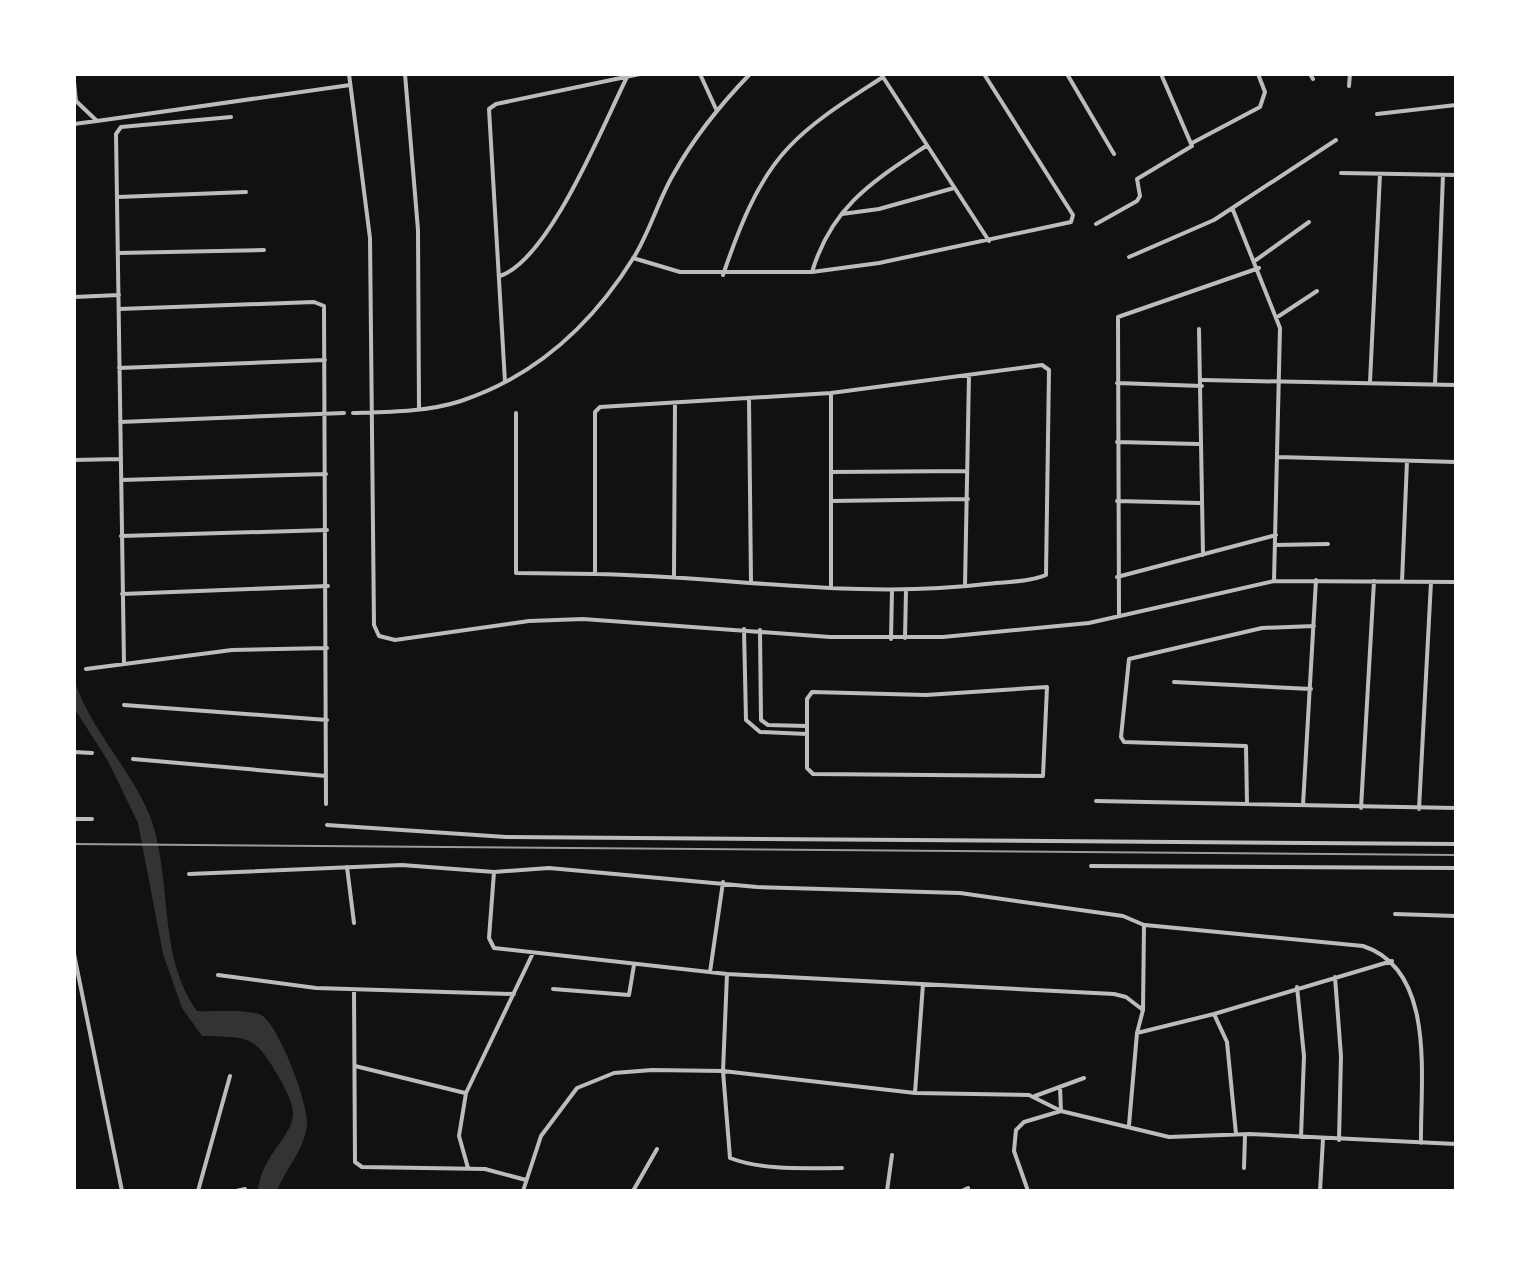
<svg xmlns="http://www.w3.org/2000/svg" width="1530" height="1265" font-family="Inter,sans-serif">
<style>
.water{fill:#333}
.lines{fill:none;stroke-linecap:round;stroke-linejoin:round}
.minor{stroke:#bcbcbc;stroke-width:4}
.rail{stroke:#9a9a9a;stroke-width:2}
</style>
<rect width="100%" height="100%" fill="#111"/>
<path class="water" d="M 74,679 C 88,726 130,768 149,814 C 174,878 156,953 197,1011 C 216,1012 240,1009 259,1014 C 277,1019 309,1105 307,1124 C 305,1149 286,1168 277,1191 L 258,1191 C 261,1155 292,1138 293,1114 C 293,1103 285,1088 280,1079 C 255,1036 252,1037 202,1036 L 182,1008 L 163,954 L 138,823 L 108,761 L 74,708 Z"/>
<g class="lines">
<path class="minor" d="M 349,74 L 370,238 L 374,625 L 379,636 L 395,640 L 529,621 L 583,619 L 830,637 L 943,637 L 1089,623 L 1274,581 L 1456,582
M 405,74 L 418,230 L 419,409
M 700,74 L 716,109
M 881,74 L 989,241
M 1067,74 L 1114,154
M 1310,74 L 1313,79
M 74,82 L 76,101 L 97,121 L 350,85
M 1349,86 L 1350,74
M 1377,114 L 1456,105
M 74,124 L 97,121
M 1192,143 L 1260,107 L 1265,92 L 1258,74
M 1341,173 L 1456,175
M 118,197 L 246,192
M 1233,210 L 1280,328 L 1274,581
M 842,214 L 879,209 L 954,188
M 1096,224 L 1137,201 L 1140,196 L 1137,179 L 1192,146 L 1161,74
M 118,253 L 264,250
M 1129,257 L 1214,220 L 1336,140
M 633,258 L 680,272 L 812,272 L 879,263 L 1071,222 L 1073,215 L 984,74
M 1256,260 L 1309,222
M 812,272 C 832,206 872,182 926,146
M 723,275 C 738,231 756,182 788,148 C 815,119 851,98 883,77
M 500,276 C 550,259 603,125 627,77
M 74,297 L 119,295
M 119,309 L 314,302 L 324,306 L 326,804
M 1279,316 L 1317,291
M 1199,329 L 1203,555
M 119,368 L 325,360
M 1202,380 L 1456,385
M 505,382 L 489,109 L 496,104 L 640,74
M 1370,382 L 1380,174
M 1117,383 L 1202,386
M 1435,384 L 1443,175
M 749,400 L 751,582
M 353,413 C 388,412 427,412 461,401 C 536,376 593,323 634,257 C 650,231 658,201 673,175 C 694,137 720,105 750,74
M 516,413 L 516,573 L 595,574 L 595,412 L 600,407 L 831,393 L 1042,365 L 1049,370 L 1046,575 C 1029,582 1005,582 986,584 C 856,600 725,576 595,574
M 120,422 L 344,413
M 1117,442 L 1198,444
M 1278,457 L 1456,462
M 74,460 L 120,459
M 831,472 L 967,471
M 121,480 L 326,474
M 831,501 L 968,499
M 1117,501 L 1200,503
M 121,536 L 327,530
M 1275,545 L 1328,544
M 674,576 L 675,403
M 1117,577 L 1276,535
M 1402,582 L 1407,461
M 965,586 L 969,375
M 831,588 L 831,393
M 122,594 L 328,586
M 1119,616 L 1118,317 L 1259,268
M 744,629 L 746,720 L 760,732 L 807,734
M 760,630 L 761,720 L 768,725 L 806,726
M 905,638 L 906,590
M 891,639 L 892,590
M 124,664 L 116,134 L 121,127 L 231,117
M 86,669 L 232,650 L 327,648
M 1174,682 L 1311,689
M 1047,687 L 1043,776 L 813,774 L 807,768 L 807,699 L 812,692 L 926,695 Z
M 124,705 L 327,720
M 74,752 L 92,753
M 133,759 L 326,776
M 1096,801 L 1456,808
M 1247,804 L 1246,746 L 1124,742 L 1121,737 L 1129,659 L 1262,628 L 1314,626
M 1303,805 L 1316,580
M 1361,808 L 1374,581
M 1419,809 L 1431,582
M 74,819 L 92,819
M 327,825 L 506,837 L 1456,844
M 1091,866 L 1456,868
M 347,867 L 354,923
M 494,872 L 489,938 L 494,948 L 727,974 L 1114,994 L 1126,997 L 1143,1010
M 189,874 L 402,865 L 494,872 L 549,868 L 757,887 L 960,893 L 1123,916 L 1144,925 L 1143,1010 L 1137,1033 L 1214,1014 L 1227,1042 L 1236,1134
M 1395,914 L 1456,916
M 1145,925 L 1363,946 C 1437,970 1420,1080 1421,1143
M 74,954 L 122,1191
M 710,972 L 723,882
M 727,974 L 723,1071 L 730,1158 C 764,1171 807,1168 842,1168
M 218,975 L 316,988 L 514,994
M 1335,977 L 1341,1056 L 1339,1140
M 1297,987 L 1304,1056 L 1301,1137
M 553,989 L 629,995 L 634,965
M 354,990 L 355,1162 L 362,1167 L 485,1169 L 526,1180
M 1214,1014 L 1392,961
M 355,1066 L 465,1093
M 915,1093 L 923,984
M 1035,1096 L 1084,1078
M 1129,1125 L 1137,1033
M 468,1168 L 459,1136 L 466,1093 L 533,953
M 1244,1168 L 1245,1135
M 198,1191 L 230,1076
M 236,1191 L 245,1189
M 523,1191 L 541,1136 L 577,1088 L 614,1073 L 652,1070 L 723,1071 L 915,1093 L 1029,1095 L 1061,1111 L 1169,1137 L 1249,1134 L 1456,1144
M 633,1191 L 657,1149
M 887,1191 L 892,1155
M 962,1191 L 968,1188
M 1028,1191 L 1014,1151 L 1016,1130 L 1024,1122 L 1061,1111 L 1060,1087
M 1320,1191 L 1323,1139"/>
<path class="rail" d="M 74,844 L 1456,855"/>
</g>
<rect width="1530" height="1265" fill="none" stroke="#ffffff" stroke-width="152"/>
</svg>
